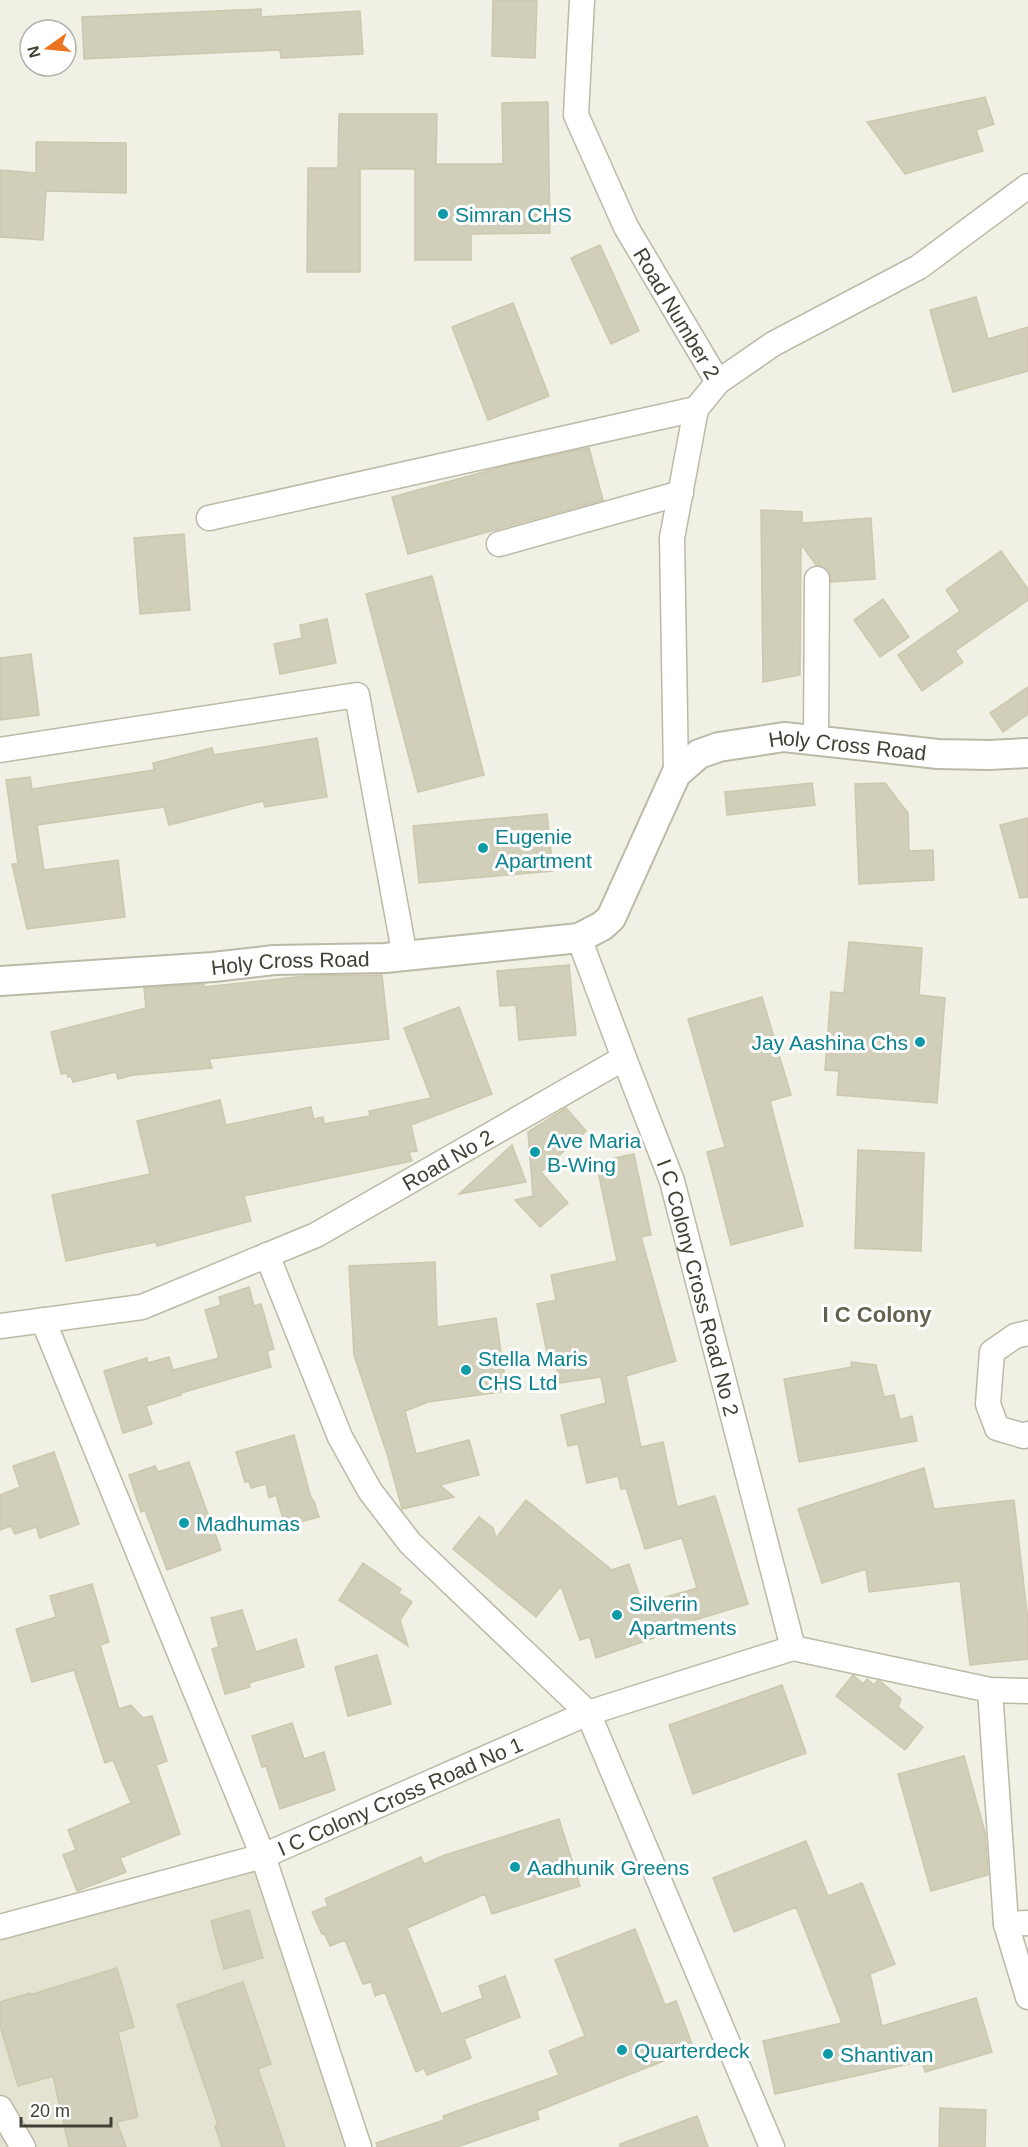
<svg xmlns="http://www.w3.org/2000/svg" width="1028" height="2147" font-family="Helvetica,sans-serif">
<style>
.residential{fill:#e4e3d2}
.building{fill:#d1ceba;stroke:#ccc8ae;stroke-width:1.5}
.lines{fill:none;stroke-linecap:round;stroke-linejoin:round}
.minor-casing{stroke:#bbbaa7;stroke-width:27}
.tertiary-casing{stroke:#bbbaa7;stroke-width:32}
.minor{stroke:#fff;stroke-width:24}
.tertiary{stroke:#fff;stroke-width:28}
.culture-dot{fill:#0f9aa8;stroke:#fff;stroke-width:2}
.labels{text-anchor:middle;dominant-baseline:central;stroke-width:6;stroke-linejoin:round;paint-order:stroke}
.culture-label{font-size:21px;fill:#0d838f;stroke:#fff;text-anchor:start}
.street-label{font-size:21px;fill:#424034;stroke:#fff}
.neighbourhood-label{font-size:22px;font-weight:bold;fill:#64614c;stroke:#fff}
</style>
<rect width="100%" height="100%" fill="#f1f0e4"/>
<path class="residential" d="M 263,1856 L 359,2147 L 0,2147 L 0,1927 Z"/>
<path class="building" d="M 493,0 L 537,0 L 535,58 L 492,56 Z
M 261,9 L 261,17 L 360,11 L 363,54 L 281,58 L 280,50 L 84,59 L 82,17 Z
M 985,97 L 994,124 L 976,130 L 983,151 L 905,174 L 867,122 Z
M 548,102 L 550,233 L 471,234 L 471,260 L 415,260 L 415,169 L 360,169 L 360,272 L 307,272 L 308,168 L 338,168 L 339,114 L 437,114 L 436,164 L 503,164 L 502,103 Z
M 36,142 L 126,143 L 126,193 L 46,191 L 43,240 L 0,237 L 0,170 L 36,173 Z
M 600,245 L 639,331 L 611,344 L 571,258 Z
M 976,297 L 988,339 L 1028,327 L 1028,371 L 953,392 L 930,310 Z
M 513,303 L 549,396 L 488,420 L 452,327 Z
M 589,448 L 603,500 L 408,554 L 392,497 L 505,466 Z
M 761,510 L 802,512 L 802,523 L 871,518 L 875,579 L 831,582 L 829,571 L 824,566 L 816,565 L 801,544 L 800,675 L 763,682 Z
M 184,534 L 190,610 L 140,614 L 134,538 Z
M 1001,551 L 1028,589 L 1028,600 L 955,651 L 963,662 L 922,691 L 898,655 L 960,611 L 946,590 Z
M 432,576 L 484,775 L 418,792 L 366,594 Z
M 883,599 L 909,637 L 880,657 L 854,620 Z
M 327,619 L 336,663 L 280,674 L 274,644 L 302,638 L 300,625 Z
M 31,654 L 39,715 L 0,720 L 0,658 Z
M 1028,687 L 1028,714 L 1003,732 L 990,713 Z
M 317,738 L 327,797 L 265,807 L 263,801 L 169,825 L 164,807 L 37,825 L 44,870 L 118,860 L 125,917 L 27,929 L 12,864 L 18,864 L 6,780 L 30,777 L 32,789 L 154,770 L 153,763 L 212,748 L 214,755 Z
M 812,783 L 815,805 L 727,815 L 725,792 Z
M 885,783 L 908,813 L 909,851 L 933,850 L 934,880 L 859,884 L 855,784 Z
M 547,814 L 553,871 L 419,883 L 413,826 Z
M 1028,818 L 1028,897 L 1020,898 L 1000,825 Z
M 849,942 L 922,948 L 919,995 L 945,998 L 937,1103 L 837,1095 L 839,1071 L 825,1070 L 831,992 L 844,993 Z
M 569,965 L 576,1035 L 519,1040 L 516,1005 L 500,1006 L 497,971 Z
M 382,975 L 389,1039 L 209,1059 L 212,1068 L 133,1075 L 118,1079 L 116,1072 L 73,1082 L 71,1076 L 68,1077 L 67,1073 L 61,1074 L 51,1032 L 146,1008 L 144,988 L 204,984 L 204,987 L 307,976 Z
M 762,997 L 791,1095 L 770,1101 L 803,1226 L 731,1245 L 707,1152 L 725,1147 L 688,1019 Z
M 459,1007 L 492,1094 L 411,1125 L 417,1151 L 409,1152 L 412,1161 L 244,1196 L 251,1221 L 157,1246 L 156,1242 L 66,1261 L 52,1195 L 150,1174 L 137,1121 L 220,1100 L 226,1125 L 311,1107 L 314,1119 L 323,1117 L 324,1124 L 370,1116 L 369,1111 L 431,1098 L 404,1028 Z
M 566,1108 L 586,1131 L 541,1172 L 568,1203 L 540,1227 L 515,1200 L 533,1196 L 528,1132 Z
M 512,1145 L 526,1182 L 459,1194 Z
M 858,1150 L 924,1153 L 921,1251 L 855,1248 Z
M 634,1154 L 651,1235 L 641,1237 L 676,1361 L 626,1376 L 641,1447 L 663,1442 L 677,1507 L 715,1496 L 748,1604 L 652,1633 L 654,1638 L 596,1658 L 590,1637 L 580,1640 L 561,1586 L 536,1617 L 453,1549 L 479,1517 L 493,1528 L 496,1538 L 526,1500 L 612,1570 L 629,1564 L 642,1604 L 697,1588 L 682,1538 L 645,1549 L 626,1488 L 621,1489 L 618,1476 L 587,1483 L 578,1444 L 568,1446 L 561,1415 L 606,1403 L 601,1377 L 560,1383 L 553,1351 L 547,1353 L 537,1304 L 556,1300 L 551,1275 L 617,1261 L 596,1162 Z
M 435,1262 L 437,1327 L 496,1318 L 507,1391 L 428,1402 L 405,1411 L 416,1454 L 469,1440 L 479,1475 L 440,1485 L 454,1497 L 402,1509 L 388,1457 L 354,1355 L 349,1266 Z
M 249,1287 L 254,1306 L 261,1304 L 274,1349 L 267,1351 L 271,1367 L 181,1393 L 181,1395 L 146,1406 L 152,1424 L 123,1433 L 104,1371 L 147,1358 L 148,1363 L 169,1357 L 173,1370 L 219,1358 L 205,1310 L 221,1305 L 219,1297 Z
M 851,1362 L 876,1365 L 884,1397 L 894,1395 L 900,1420 L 912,1416 L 917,1441 L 799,1462 L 784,1379 L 852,1367 Z
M 294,1435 L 311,1498 L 314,1501 L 319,1517 L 285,1526 L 276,1495 L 269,1498 L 266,1484 L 251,1488 L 249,1481 L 245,1482 L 236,1452 Z
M 54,1452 L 79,1524 L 40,1538 L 36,1527 L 15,1534 L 11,1526 L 0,1530 L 0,1495 L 20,1487 L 13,1466 Z
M 189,1462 L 221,1550 L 167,1570 L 145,1510 L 141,1512 L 129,1475 L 155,1466 L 158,1472 Z
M 924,1468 L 934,1509 L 1014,1500 L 1028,1621 L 1028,1659 L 970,1665 L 960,1581 L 869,1592 L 866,1569 L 822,1583 L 798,1509 Z
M 363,1563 L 401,1589 L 399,1593 L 412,1602 L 400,1620 L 408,1646 L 339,1600 Z
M 92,1584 L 109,1642 L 100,1645 L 119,1709 L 131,1705 L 143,1718 L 152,1716 L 167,1761 L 156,1765 L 180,1834 L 120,1858 L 126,1872 L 77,1891 L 63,1855 L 76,1850 L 68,1830 L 131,1803 L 113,1760 L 105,1763 L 74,1670 L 32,1682 L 16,1629 L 56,1617 L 50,1596 Z
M 242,1610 L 256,1652 L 296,1639 L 304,1667 L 249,1683 L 250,1687 L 225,1694 L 212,1649 L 219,1647 L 211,1618 Z
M 377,1655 L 391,1704 L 348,1716 L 335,1667 Z
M 853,1675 L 863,1684 L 867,1679 L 874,1685 L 877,1681 L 880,1681 L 901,1699 L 898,1707 L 923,1727 L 905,1750 L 836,1696 Z
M 782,1685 L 806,1753 L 693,1794 L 669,1725 Z
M 292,1723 L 304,1759 L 324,1752 L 335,1790 L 280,1809 L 266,1766 L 262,1767 L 252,1736 Z
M 964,1756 L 985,1832 L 988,1875 L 931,1891 L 898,1774 Z
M 559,1819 L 580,1886 L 492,1914 L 485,1894 L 407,1928 L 441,2014 L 483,1998 L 479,1986 L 505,1976 L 520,2017 L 464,2039 L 471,2058 L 427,2075 L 424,2068 L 416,2072 L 385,1992 L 375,1996 L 371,1982 L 363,1984 L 345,1940 L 330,1946 L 324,1933 L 322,1934 L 312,1912 L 328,1906 L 325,1899 L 421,1857 L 424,1864 L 445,1855 Z
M 806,1841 L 828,1896 L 862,1883 L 895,1964 L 870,1974 L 882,2026 L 976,1998 L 992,2052 L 925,2072 L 922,2061 L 775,2094 L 763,2041 L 842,2023 L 796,1907 L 734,1932 L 713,1878 Z
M 249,1910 L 263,1958 L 224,1969 L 211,1921 Z
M 635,1929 L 665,2005 L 676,2001 L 694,2049 L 537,2111 L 539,2119 L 457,2147 L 377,2147 L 376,2143 L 444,2120 L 443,2116 L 559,2075 L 549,2051 L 585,2036 L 555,1960 Z
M 117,1968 L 134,2027 L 118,2032 L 138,2117 L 117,2122 L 126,2147 L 69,2147 L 53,2076 L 18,2086 L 0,2026 L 0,2002 L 30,1993 L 30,1995 Z
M 243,1982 L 271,2064 L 258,2069 L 285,2147 L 222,2147 L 215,2126 L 218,2125 L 177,2005 Z
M 940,2108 L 986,2110 L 985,2147 L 939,2147 Z
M 697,2116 L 708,2147 L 620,2147 L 620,2144 Z"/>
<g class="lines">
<g class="minor-casing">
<g id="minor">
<path id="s1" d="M 582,0 L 576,115 L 626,227 L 718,382"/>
<path d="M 209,518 L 696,409"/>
<path d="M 499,544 L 681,493"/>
<path d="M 816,739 L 817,579"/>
<path d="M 0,750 L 357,695 L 405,957"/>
<path d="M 676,774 L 672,538 L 696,409 L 718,382 L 773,344 L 919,267 L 1028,186"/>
<path id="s2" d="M 579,938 L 624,1058 L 672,1181 L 793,1648"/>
<path d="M 267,1255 L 340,1437 L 370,1491 L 410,1543 L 588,1713 L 772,2147"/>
<path d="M 43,1320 L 263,1856 L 359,2147"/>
<path id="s3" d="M 0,1326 L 142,1307 L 316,1235 L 624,1058"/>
<path d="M 1028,1333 L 1015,1336 L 992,1352 L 988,1404 L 997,1428 L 1024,1436 L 1028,1434"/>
<path d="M 990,1690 L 1006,1924 L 1028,1923"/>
<path d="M 1006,1924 L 1028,1997"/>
<path id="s4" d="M 0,1927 L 263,1856 L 588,1713 L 793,1648 L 990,1690 L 1028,1691"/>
<path d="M 0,2108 L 23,2147"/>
</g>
</g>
<g class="tertiary-casing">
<g id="tertiary">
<path id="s5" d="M 0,981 L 213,967 L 274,960 L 385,958 L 579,938 L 602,926 L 611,918 L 676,774 L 699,754 L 719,747 L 784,737 L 938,754 L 989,755 L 1028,753"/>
</g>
</g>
<use href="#minor" class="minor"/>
<use href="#tertiary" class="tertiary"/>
</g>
<g class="culture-dot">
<circle cx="443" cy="214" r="6"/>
<circle cx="483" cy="848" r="6"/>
<circle cx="920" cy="1042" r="6"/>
<circle cx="535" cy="1152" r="6"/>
<circle cx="466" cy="1370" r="6"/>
<circle cx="184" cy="1523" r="6"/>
<circle cx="617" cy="1615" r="6"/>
<circle cx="515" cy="1867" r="6"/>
<circle cx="622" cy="2050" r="6"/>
<circle cx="828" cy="2054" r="6"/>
</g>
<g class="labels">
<g class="culture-label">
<text x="455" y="214">Simran CHS</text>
<text x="495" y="836">Eugenie<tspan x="495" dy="24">Apartment</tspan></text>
<text x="908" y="1042" text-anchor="end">Jay Aashina Chs</text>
<text x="547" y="1140">Ave Maria<tspan x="547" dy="24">B-Wing</tspan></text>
<text x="478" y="1358">Stella Maris<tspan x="478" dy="24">CHS Ltd</tspan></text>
<text x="196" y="1523">Madhumas</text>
<text x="629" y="1603">Silverin<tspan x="629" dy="24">Apartments</tspan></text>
<text x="527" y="1867">Aadhunik Greens</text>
<text x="634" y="2050">Quarterdeck</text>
<text x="840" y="2054">Shantivan</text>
</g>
<g class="street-label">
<text stroke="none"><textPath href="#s1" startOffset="338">Road Number 2</textPath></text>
<text stroke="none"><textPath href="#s5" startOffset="958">Holy Cross Road</textPath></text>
<text stroke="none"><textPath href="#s5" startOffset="291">Holy Cross Road</textPath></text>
<text stroke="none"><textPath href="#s3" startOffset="483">Road No 2</textPath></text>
<text stroke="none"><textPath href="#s2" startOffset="370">I C Colony Cross Road No 2</textPath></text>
<text stroke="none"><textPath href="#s4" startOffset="422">I C Colony Cross Road No 1</textPath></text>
</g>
<g class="neighbourhood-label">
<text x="877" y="1314">I C Colony</text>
</g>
</g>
<g transform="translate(48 48) rotate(255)"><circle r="28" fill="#ffffff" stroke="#b3b3ae" stroke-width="1.5"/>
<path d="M0-4.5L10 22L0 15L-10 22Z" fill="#ec741f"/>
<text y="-9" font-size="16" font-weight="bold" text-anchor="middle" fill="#424034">N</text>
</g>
<path d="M21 2117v9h90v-9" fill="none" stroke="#424034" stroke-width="3"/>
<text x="30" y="2117" font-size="18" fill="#424034" stroke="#ffffff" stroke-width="4.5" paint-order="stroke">20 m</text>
</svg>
